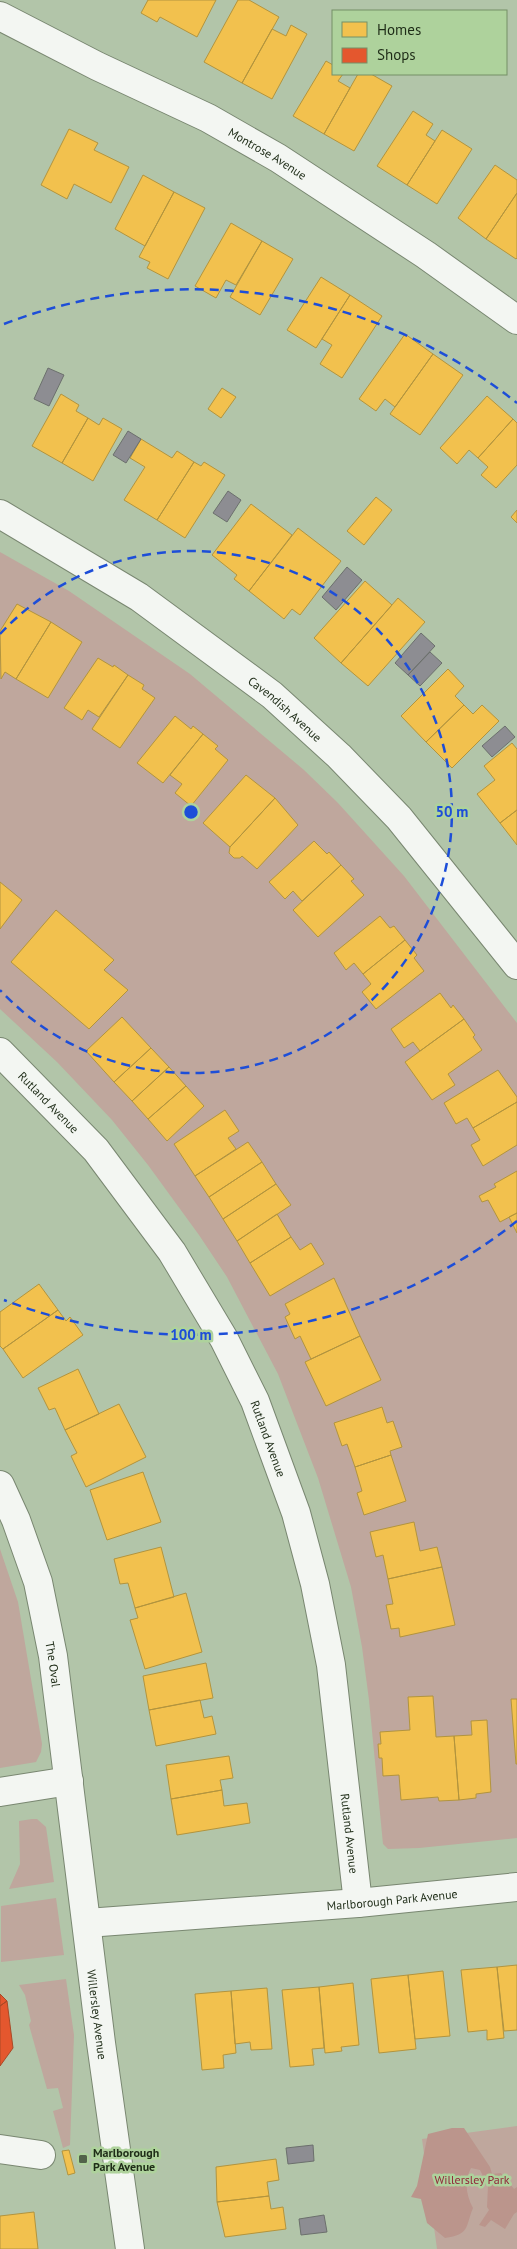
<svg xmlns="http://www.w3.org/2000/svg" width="517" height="2249" font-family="'PT Sans',sans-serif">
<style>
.green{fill:#bfa79d}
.forest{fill:#bb958c}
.homes{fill:#f2c14e;stroke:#b2943e}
.shops{fill:#e4572e;stroke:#a94a27}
.industry{fill:#8d8d92;stroke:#6c706d}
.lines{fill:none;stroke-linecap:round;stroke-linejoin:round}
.minor-casing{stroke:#798771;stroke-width:30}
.minor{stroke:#f3f6f2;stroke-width:28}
.ring{fill:none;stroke:#1d4ed8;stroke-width:2.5;stroke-dasharray:9 6}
.poi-dot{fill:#52624a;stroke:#aed29c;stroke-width:2}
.labels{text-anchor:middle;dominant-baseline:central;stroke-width:5;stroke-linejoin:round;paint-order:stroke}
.street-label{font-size:12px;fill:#1e2c17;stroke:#aed29c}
.poi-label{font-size:12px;font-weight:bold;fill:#1e2c17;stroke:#aed29c;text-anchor:start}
.park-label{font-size:12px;fill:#8f2839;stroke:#aed29c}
.centre{fill:#1d4ed8;stroke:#aed29c;stroke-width:2.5}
.ring-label{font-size:15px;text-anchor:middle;font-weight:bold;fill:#1d4ed8;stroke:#aed29c;stroke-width:5;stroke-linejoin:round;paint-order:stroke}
</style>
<rect width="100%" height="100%" fill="#b2c5a9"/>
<path class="green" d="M 0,552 L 69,591 L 190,674 L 304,770 L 338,803 L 404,876 L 517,1023 L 517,1838 L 419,1848 L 388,1849 L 383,1844 L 369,1700 L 362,1647 L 351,1587 L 318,1478 L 278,1374 L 227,1277 L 199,1235 L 148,1165 L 112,1120 L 57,1062 L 0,1009 Z
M 0,1549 L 18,1602 L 42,1744 L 41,1752 L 36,1762 L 0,1768 Z
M 32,1819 L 37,1819 L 46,1827 L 54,1882 L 9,1889 L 20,1864 L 19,1821 Z
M 56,1898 L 64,1955 L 1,1962 L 1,1906 Z
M 66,1979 L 74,2035 L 70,2145 L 63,2148 L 53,2111 L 63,2108 L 58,2088 L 47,2089 L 29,2025 L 31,2021 L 25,1995 L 19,1985 Z
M 517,2126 L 517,2249 L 437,2249 L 422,2139 Z"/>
<path class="forest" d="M 452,2128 L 464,2128 L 490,2167 L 492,2174 L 501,2173 L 514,2189 L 517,2187 L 517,2212 L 514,2214 L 505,2229 L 491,2220 L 485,2227 L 479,2225 L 489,2210 L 487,2207 L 488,2186 L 480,2170 L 471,2168 C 464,2181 466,2195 473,2208 C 465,2228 470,2234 445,2238 L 427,2223 L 421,2199 L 411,2197 L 417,2186 L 428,2134 Z"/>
<path class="homes" d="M 148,0 L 216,0 L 197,37 L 160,17 L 157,22 L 141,13 Z
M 238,0 L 249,0 L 279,17 L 242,83 L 204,62 Z
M 291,25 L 307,34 L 272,99 L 242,83 L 272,29 L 286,36 Z
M 326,61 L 333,65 L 333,74 L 343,74 L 338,81 L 350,88 L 324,134 L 293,116 Z
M 358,74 L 371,74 L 392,86 L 354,151 L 324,134 Z
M 413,111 L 433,124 L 426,135 L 435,141 L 407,185 L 377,166 Z
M 69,129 L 98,143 L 94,150 L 129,167 L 111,203 L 74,184 L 67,199 L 41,185 Z
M 442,130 L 472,149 L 437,204 L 407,185 Z
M 495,165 L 517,180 L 517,193 L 486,239 L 458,218 Z
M 143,175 L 174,192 L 145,246 L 115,229 Z
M 174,192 L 205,208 L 168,279 L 147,268 L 150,262 L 139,257 Z
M 517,193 L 517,258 L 516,259 L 486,239 Z
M 231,223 L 262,241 L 236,285 L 226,280 L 216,298 L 195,286 Z
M 262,241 L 293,259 L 260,315 L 230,297 Z
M 321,277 L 350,295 L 316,348 L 287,330 Z
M 350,295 L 382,316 L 342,378 L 320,364 L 332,345 L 322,339 Z
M 405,334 L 433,354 L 395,407 L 385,399 L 376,411 L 359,399 Z
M 433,354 L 463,375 L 420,435 L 390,414 Z
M 222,388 L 236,397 L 221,418 L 208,409 Z
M 61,394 L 79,405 L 76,411 L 88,418 L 62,463 L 32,446 Z
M 487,396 L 513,419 L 478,458 L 469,450 L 457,464 L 440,448 Z
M 88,418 L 99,425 L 103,418 L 122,429 L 93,481 L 62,463 Z
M 513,419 L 517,423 L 517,465 L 496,488 L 481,475 L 488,467 L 478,458 Z
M 141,439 L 172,458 L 177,451 L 194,462 L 157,520 L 124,500 L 145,467 L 130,458 Z
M 194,462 L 201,466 L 204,462 L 225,475 L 185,538 L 157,520 Z
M 376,497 L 392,510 L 364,545 L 347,531 Z
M 251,504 L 292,535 L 249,591 L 234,579 L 237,575 L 212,555 Z
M 517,510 L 517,523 L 511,517 Z
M 298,528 L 341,561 L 300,615 L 292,609 L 284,619 L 249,591 Z
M 365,581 L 392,605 L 341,663 L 314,638 Z
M 398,598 L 425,622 L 368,686 L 341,663 Z
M 17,604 L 51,622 L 16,679 L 5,672 L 1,679 L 0,631 Z
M 51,622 L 82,642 L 48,698 L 16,679 Z
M 98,658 L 113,667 L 114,665 L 128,675 L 99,717 L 88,710 L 82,720 L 64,708 Z
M 448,669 L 464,686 L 455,696 L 464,705 L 426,742 L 401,716 Z
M 128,675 L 144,685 L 142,689 L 155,698 L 120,748 L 92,729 Z
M 464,705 L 473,714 L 482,705 L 499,721 L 452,768 L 426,742 Z
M 175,716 L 191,729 L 193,726 L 203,734 L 163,783 L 137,763 Z
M 203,734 L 218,746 L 215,749 L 228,760 L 191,806 L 175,793 L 182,784 L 170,775 Z
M 512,743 L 517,749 L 517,810 L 500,823 L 477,794 L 495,780 L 484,766 Z
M 246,775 L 275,798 L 230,847 L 203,823 Z
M 275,798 L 298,825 L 257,869 L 242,856 L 240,858 L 234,858 L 229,853 L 230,847 Z
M 517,810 L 517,845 L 500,823 Z
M 314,841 L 327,854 L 329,852 L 341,865 L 302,901 L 293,891 L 285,899 L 269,882 Z
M 341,865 L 354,879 L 351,881 L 364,895 L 318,937 L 293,910 Z
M 0,882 L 22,900 L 0,929 Z
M 56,910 L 114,960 L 104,970 L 128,990 L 89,1029 L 11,962 Z
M 380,916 L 390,928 L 394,926 L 405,940 L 363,974 L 354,963 L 346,970 L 334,953 Z
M 405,940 L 417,955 L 414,958 L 424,971 L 376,1009 L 362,992 L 371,984 L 363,974 Z
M 440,993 L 451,1008 L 453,1005 L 464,1019 L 420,1051 L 413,1042 L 404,1048 L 391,1029 Z
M 122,1017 L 151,1048 L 114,1082 L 86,1051 Z
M 464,1019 L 475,1035 L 473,1037 L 482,1050 L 448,1074 L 455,1085 L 432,1100 L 405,1062 Z
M 151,1048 L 169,1067 L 132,1101 L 114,1082 Z
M 169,1067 L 186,1086 L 148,1119 L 132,1101 Z
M 498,1070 L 517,1097 L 517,1102 L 473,1128 L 467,1118 L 456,1124 L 444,1103 Z
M 186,1086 L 204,1106 L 167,1141 L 148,1119 Z
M 517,1102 L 517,1145 L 483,1166 L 471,1145 L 480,1140 L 473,1128 Z
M 225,1110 L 239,1131 L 228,1138 L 236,1149 L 195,1176 L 174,1144 Z
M 248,1142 L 262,1162 L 209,1197 L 195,1176 Z
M 262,1162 L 276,1184 L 223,1219 L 209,1197 Z
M 517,1171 L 517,1213 L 500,1222 L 488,1200 L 482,1202 L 479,1196 L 496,1187 L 494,1184 Z
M 276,1184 L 291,1205 L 237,1241 L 223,1219 Z
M 517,1213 L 517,1233 L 509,1217 Z
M 277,1214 L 291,1237 L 250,1263 L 237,1241 Z
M 291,1237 L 300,1250 L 311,1243 L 324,1264 L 270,1296 L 250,1263 Z
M 334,1278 L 360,1336 L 311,1359 L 300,1336 L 295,1339 L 285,1317 L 290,1314 L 285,1304 Z
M 39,1284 L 58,1310 L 3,1349 L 0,1346 L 0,1312 Z
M 58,1310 L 66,1321 L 70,1317 L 83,1335 L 23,1378 L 3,1349 Z
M 360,1336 L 381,1380 L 326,1406 L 305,1362 Z
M 78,1369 L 99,1414 L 65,1430 L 55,1408 L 49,1410 L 38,1388 Z
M 119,1404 L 146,1457 L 86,1487 L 71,1456 L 77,1453 L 65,1430 Z
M 382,1407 L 387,1423 L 393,1421 L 402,1447 L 390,1451 L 391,1455 L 355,1467 L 347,1444 L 342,1446 L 334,1423 Z
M 391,1455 L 406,1501 L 364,1515 L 357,1493 L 362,1491 L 355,1467 Z
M 143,1472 L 161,1522 L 107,1540 L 90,1490 Z
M 414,1522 L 420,1551 L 437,1547 L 442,1567 L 388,1579 L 383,1555 L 376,1557 L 370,1532 Z
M 161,1547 L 174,1597 L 135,1608 L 128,1583 L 120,1584 L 114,1559 Z
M 442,1567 L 455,1625 L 400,1637 L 399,1628 L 391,1629 L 386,1605 L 393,1604 L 388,1579 Z
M 186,1593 L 202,1652 L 145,1669 L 130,1620 L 138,1618 L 135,1608 Z
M 206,1663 L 213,1698 L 149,1710 L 143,1676 Z
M 433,1696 L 436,1737 L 454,1736 L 459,1800 L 439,1801 L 438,1797 L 401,1800 L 399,1775 L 383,1776 L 382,1758 L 379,1758 L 378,1744 L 381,1744 L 380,1732 L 410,1730 L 408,1697 Z
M 511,1699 L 517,1699 L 517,1764 L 516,1764 Z
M 200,1700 L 204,1718 L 212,1716 L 216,1734 L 156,1746 L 149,1710 Z
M 487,1720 L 491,1792 L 476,1794 L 476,1798 L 459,1800 L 454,1736 L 472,1735 L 471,1721 Z
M 229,1756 L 233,1778 L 220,1780 L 222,1790 L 171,1799 L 166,1765 Z
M 222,1790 L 224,1806 L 247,1803 L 250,1823 L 177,1835 L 171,1799 Z
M 517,1965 L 517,2030 L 504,2031 L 497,1967 Z
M 497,1967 L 504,2038 L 487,2040 L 487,2030 L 468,2032 L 461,1970 Z
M 443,1971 L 450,2036 L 415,2039 L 408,1975 Z
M 408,1975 L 416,2049 L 379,2053 L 371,1979 Z
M 353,1983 L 359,2045 L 341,2047 L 342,2051 L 325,2053 L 319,1987 Z
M 319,1987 L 324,2048 L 312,2049 L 314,2065 L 290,2067 L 282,1990 Z
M 267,1988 L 272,2049 L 251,2050 L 250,2042 L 235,2044 L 231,1991 Z
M 231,1991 L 236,2053 L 223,2055 L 224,2068 L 202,2070 L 195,1994 Z
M 69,2150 L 75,2173 L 68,2175 L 62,2151 Z
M 276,2159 L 279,2180 L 267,2182 L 269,2196 L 217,2202 L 216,2167 Z
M 269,2196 L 271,2209 L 283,2207 L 286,2229 L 225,2237 L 217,2202 Z
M 34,2212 L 38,2249 L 0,2249 L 0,2216 Z"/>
<path class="shops" d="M 0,1994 L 7,2001 L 0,2006 Z
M 7,2001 L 13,2048 L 0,2066 L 0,2006 Z"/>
<path class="industry" d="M 48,368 L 64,375 L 49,406 L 34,399 Z
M 128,431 L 141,439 L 126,463 L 113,455 Z
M 228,491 L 241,500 L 227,522 L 213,513 Z
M 347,567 L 362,580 L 336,610 L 322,597 Z
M 421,633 L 435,646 L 408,675 L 395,663 Z
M 430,652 L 442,663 L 420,686 L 408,675 Z
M 505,726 L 515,737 L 492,757 L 482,746 Z
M 313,2145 L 314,2161 L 288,2164 L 286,2148 Z
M 324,2215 L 327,2232 L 301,2235 L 299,2219 Z"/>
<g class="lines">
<g class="minor-casing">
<g id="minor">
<path id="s1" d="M 0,16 L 97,66 L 208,118 L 278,158 L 426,255 L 517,320"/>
<path id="s2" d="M 0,514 L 139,597 L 272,695 L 339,756 L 399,818 L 517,965"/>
<path id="s3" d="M 0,1052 L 96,1150 L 172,1252 L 224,1339 L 255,1401 L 296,1513 L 315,1584 L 331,1665 L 358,1903"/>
<path id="s4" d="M 0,1485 L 16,1520 L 38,1582 L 53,1656 L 101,2043 L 130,2249"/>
<path d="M 0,1792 L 69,1781"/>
<path id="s5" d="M 87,1923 L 358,1903 L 517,1887"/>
<path d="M 0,2149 L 41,2155"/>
</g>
</g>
<use href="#minor" class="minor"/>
</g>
<g class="ring">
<path d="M0 634A261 261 0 1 1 0 990"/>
<path d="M517 1221A523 523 0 0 1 4 1300M4 324A523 523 0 0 1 517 403"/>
</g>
<rect class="poi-dot" x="78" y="2154" width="10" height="10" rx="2.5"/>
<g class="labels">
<g class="street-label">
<text stroke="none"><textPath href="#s1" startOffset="301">Montrose Avenue</textPath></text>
<text stroke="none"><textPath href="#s2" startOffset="346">Cavendish Avenue</textPath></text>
<text stroke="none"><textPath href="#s3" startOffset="70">Rutland Avenue</textPath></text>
<text stroke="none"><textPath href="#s3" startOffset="475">Rutland Avenue</textPath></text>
<text stroke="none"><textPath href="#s4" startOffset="188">The Oval</textPath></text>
<text stroke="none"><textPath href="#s3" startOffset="880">Rutland Avenue</textPath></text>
<text stroke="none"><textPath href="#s5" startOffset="306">Marlborough Park Avenue</textPath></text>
<text stroke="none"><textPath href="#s4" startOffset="541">Willersley Avenue</textPath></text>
</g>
<g class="poi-label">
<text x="93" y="2152">Marlborough<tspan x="93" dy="14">Park Avenue</tspan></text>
</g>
<g class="park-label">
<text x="472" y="2179">Willersley Park</text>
</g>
</g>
<circle cx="191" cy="812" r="8" class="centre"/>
<g class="ring-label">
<text x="452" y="817">50 m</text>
<text x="191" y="1340">100 m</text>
</g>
<rect x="332" y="10" width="175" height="65" fill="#aed29c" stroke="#749067"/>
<rect x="342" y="22" width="25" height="15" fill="#f2c14e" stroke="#749067"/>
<text x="377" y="35" font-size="15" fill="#1e2c17">Homes</text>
<rect x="342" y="48" width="25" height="15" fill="#e4572e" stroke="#749067"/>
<text x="377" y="60" font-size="15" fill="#1e2c17">Shops</text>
</svg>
